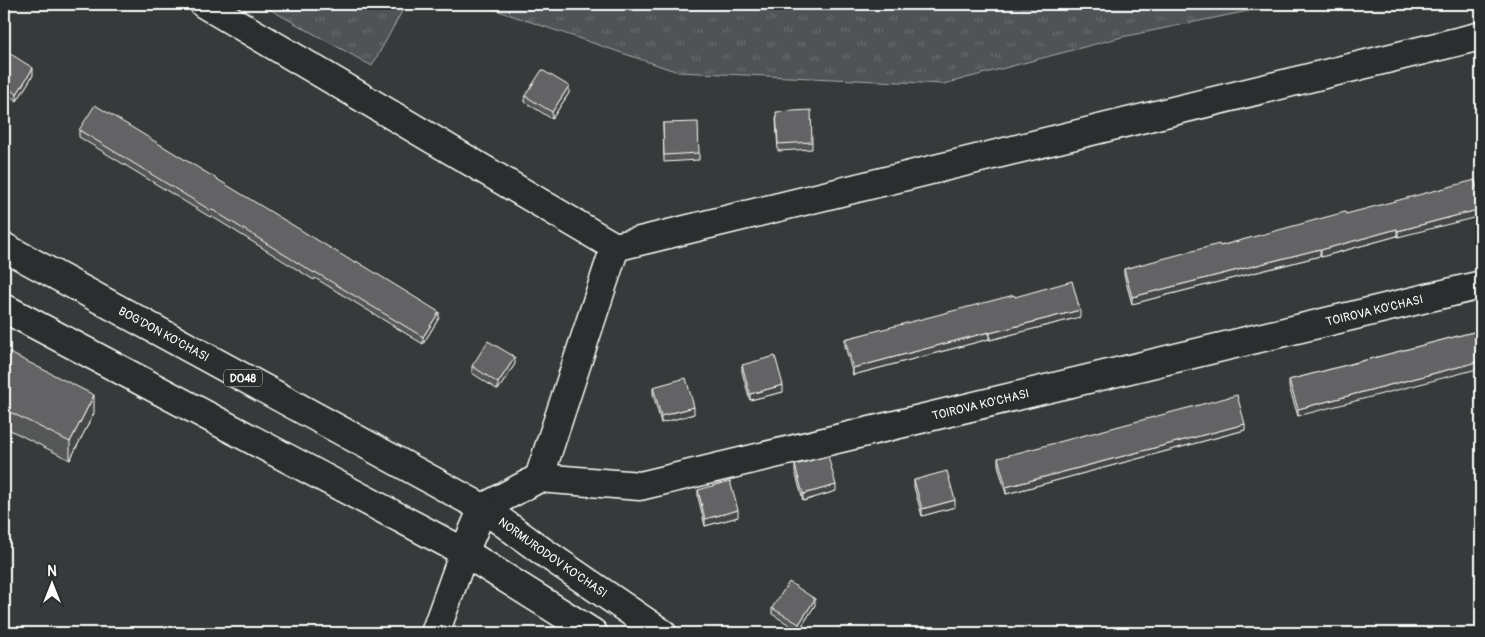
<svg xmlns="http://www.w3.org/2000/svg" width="1485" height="637" font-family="Pangolin,sans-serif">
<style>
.grass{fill:url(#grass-tufts);stroke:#a8a9aa}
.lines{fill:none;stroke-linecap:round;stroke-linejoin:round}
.street-casing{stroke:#fff;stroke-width:31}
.primary-casing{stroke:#fff;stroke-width:31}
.street{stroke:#2a2d2e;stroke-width:28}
.primary{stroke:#2a2d2e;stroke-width:28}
.wall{fill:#555657;stroke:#fff}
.shaded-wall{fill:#454647;stroke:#fff}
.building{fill:#636465;stroke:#fff}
.labels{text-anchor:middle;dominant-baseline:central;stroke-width:5;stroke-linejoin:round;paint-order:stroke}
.shield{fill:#2a2d2e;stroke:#bfc0c0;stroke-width:1}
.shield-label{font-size:11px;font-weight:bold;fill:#fff}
.street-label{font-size:12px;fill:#fff;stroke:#2a2d2e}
</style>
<defs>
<pattern id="grass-tufts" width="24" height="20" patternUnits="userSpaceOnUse" patternTransform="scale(1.25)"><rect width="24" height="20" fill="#505354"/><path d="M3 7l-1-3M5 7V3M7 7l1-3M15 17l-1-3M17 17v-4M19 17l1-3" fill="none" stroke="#6a6d6e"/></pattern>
</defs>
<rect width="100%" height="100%" fill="#373a3b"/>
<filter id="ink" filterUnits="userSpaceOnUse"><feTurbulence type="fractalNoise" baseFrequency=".02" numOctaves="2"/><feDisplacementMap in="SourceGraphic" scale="10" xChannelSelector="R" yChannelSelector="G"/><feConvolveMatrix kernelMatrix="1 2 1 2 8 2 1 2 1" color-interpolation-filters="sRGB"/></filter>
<g filter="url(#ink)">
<path class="grass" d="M 260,4 L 406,4 L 372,66 Z
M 478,4 L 1282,4 L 1122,37 L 944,84 L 678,72 Z"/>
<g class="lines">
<g class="street-casing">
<g id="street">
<path d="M 204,4 L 615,247 L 539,478"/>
<path d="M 615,247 L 1481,36"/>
<path id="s1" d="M 483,508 L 539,478 L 640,486 L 1481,285"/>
</g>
</g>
<g class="primary-casing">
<g id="primary">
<path id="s2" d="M 4,247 L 483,508 L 542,551 L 662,633"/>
<path d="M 4,308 L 464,552 L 593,633"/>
<path d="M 435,633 L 464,552 L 483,508"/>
</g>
</g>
<use href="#street" class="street"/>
<use href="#primary" class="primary"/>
</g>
<path class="wall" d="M 4,56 L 33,75 L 17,101 L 4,92 Z
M 569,93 L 552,119 L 525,102 L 525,96 Z
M 776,119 L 812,142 L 812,149 L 778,151 Z
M 663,123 L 699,153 L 699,160 L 664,162 Z
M 79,130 L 439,318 L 423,344 L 315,278 L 314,280 L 211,216 L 210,217 L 79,137 Z
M 1481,203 L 1398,237 L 1397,236 L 1321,257 L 1320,256 L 1132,304 L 1124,275 L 1124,269 L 1220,246 L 1346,214 Z
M 1015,297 L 1080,317 L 990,340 L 989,339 L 853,375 L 845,346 L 845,339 Z
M 1481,330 L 1298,416 L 1289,387 L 1289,380 Z
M 4,359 L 94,413 L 70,460 L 4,427 Z
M 515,364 L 498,390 L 472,373 L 472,366 Z
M 742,365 L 783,392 L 750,400 L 742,372 Z
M 653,387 L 694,414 L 661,423 L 653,394 Z
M 1245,430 L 1006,494 L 998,465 L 998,458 Z
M 795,465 L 836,491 L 803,501 L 795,471 Z
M 914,480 L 955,507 L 922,516 L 914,487 Z
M 698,490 L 738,517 L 705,526 L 698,497 Z
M 815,605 L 799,631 L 772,614 L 772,608 Z"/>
<path class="shaded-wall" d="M 33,68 L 33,75 L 17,101 L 17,94 Z
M 569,86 L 569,93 L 552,119 L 552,112 Z
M 1481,209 L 1481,216 L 1398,237 L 1398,231 Z
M 1397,229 L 1397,236 L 1321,257 L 1321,250 Z
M 1320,249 L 1320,256 L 1132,304 L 1132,297 Z
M 1080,310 L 1080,317 L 990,340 L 990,333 Z
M 439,312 L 439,318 L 423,344 L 423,337 Z
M 989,332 L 989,339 L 853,375 L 853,368 Z
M 515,357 L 515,364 L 498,390 L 498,383 Z
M 1481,361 L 1481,368 L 1298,416 L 1298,409 Z
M 783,385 L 783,392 L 750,400 L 750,394 Z
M 94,395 L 94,413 L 70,460 L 70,442 Z
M 694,407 L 694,414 L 661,423 L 661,416 Z
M 1245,424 L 1245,430 L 1006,494 L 1006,487 Z
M 836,485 L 836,491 L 803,501 L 803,494 Z
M 955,500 L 955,507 L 922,516 L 922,509 Z
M 738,510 L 738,517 L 705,526 L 705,519 Z
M 815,599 L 815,605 L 799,631 L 799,624 Z"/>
<path class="building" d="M 6,51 L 33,68 L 17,94 L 4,86 L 4,56 Z
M 542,70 L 569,86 L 552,112 L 525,96 Z
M 95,105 L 355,263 L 356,261 L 439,312 L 423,337 L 315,272 L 314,273 L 211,209 L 210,210 L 79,130 Z
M 811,110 L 812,142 L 778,144 L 776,112 Z
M 698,122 L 699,153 L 664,155 L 663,123 Z
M 1475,180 L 1481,203 L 1481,209 L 1398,231 L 1397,229 L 1321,250 L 1320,249 L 1132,297 L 1124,269 L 1219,244 L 1220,246 L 1345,212 L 1346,214 Z
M 1072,281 L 1080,310 L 990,333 L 989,332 L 853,368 L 845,339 L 1014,295 L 1015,297 Z
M 1481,330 L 1481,361 L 1298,409 L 1289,380 Z
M 488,341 L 515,357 L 498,383 L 472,366 Z
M 8,352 L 94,395 L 70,442 L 4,409 L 4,359 Z
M 775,356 L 783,385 L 750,394 L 742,365 Z
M 686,378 L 694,407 L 661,416 L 653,387 Z
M 1237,395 L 1245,424 L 1006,487 L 998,458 Z
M 828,456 L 836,485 L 803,494 L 795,465 Z
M 947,471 L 955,500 L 922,509 L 914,480 Z
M 730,481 L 738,510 L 705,519 L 698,490 Z
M 789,582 L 815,599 L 799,624 L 772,608 Z"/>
</g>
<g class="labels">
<rect class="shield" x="224" y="369.5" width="38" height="17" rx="4"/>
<g class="shield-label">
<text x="243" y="378">D048</text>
</g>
<g class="street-label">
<text stroke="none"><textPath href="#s1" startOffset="920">TOIROVA KO'CHASI</textPath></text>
<text stroke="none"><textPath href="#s2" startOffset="182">BOG'DON KO'CHASI</textPath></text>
<text stroke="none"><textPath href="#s1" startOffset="515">TOIROVA KO'CHASI</textPath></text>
<text stroke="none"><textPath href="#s2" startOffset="631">NORMURODOV KO'CHASI</textPath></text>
</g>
</g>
<rect width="1485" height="637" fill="none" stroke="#2a2d2e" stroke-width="20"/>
<rect x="10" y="10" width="1465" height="617" fill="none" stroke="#fff" stroke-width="2" filter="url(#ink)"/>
<g transform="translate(52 584)" stroke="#2a2d2e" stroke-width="4" paint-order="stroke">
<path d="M0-4L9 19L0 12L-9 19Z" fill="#ffffff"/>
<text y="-8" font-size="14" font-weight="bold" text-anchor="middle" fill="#ffffff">N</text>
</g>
</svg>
